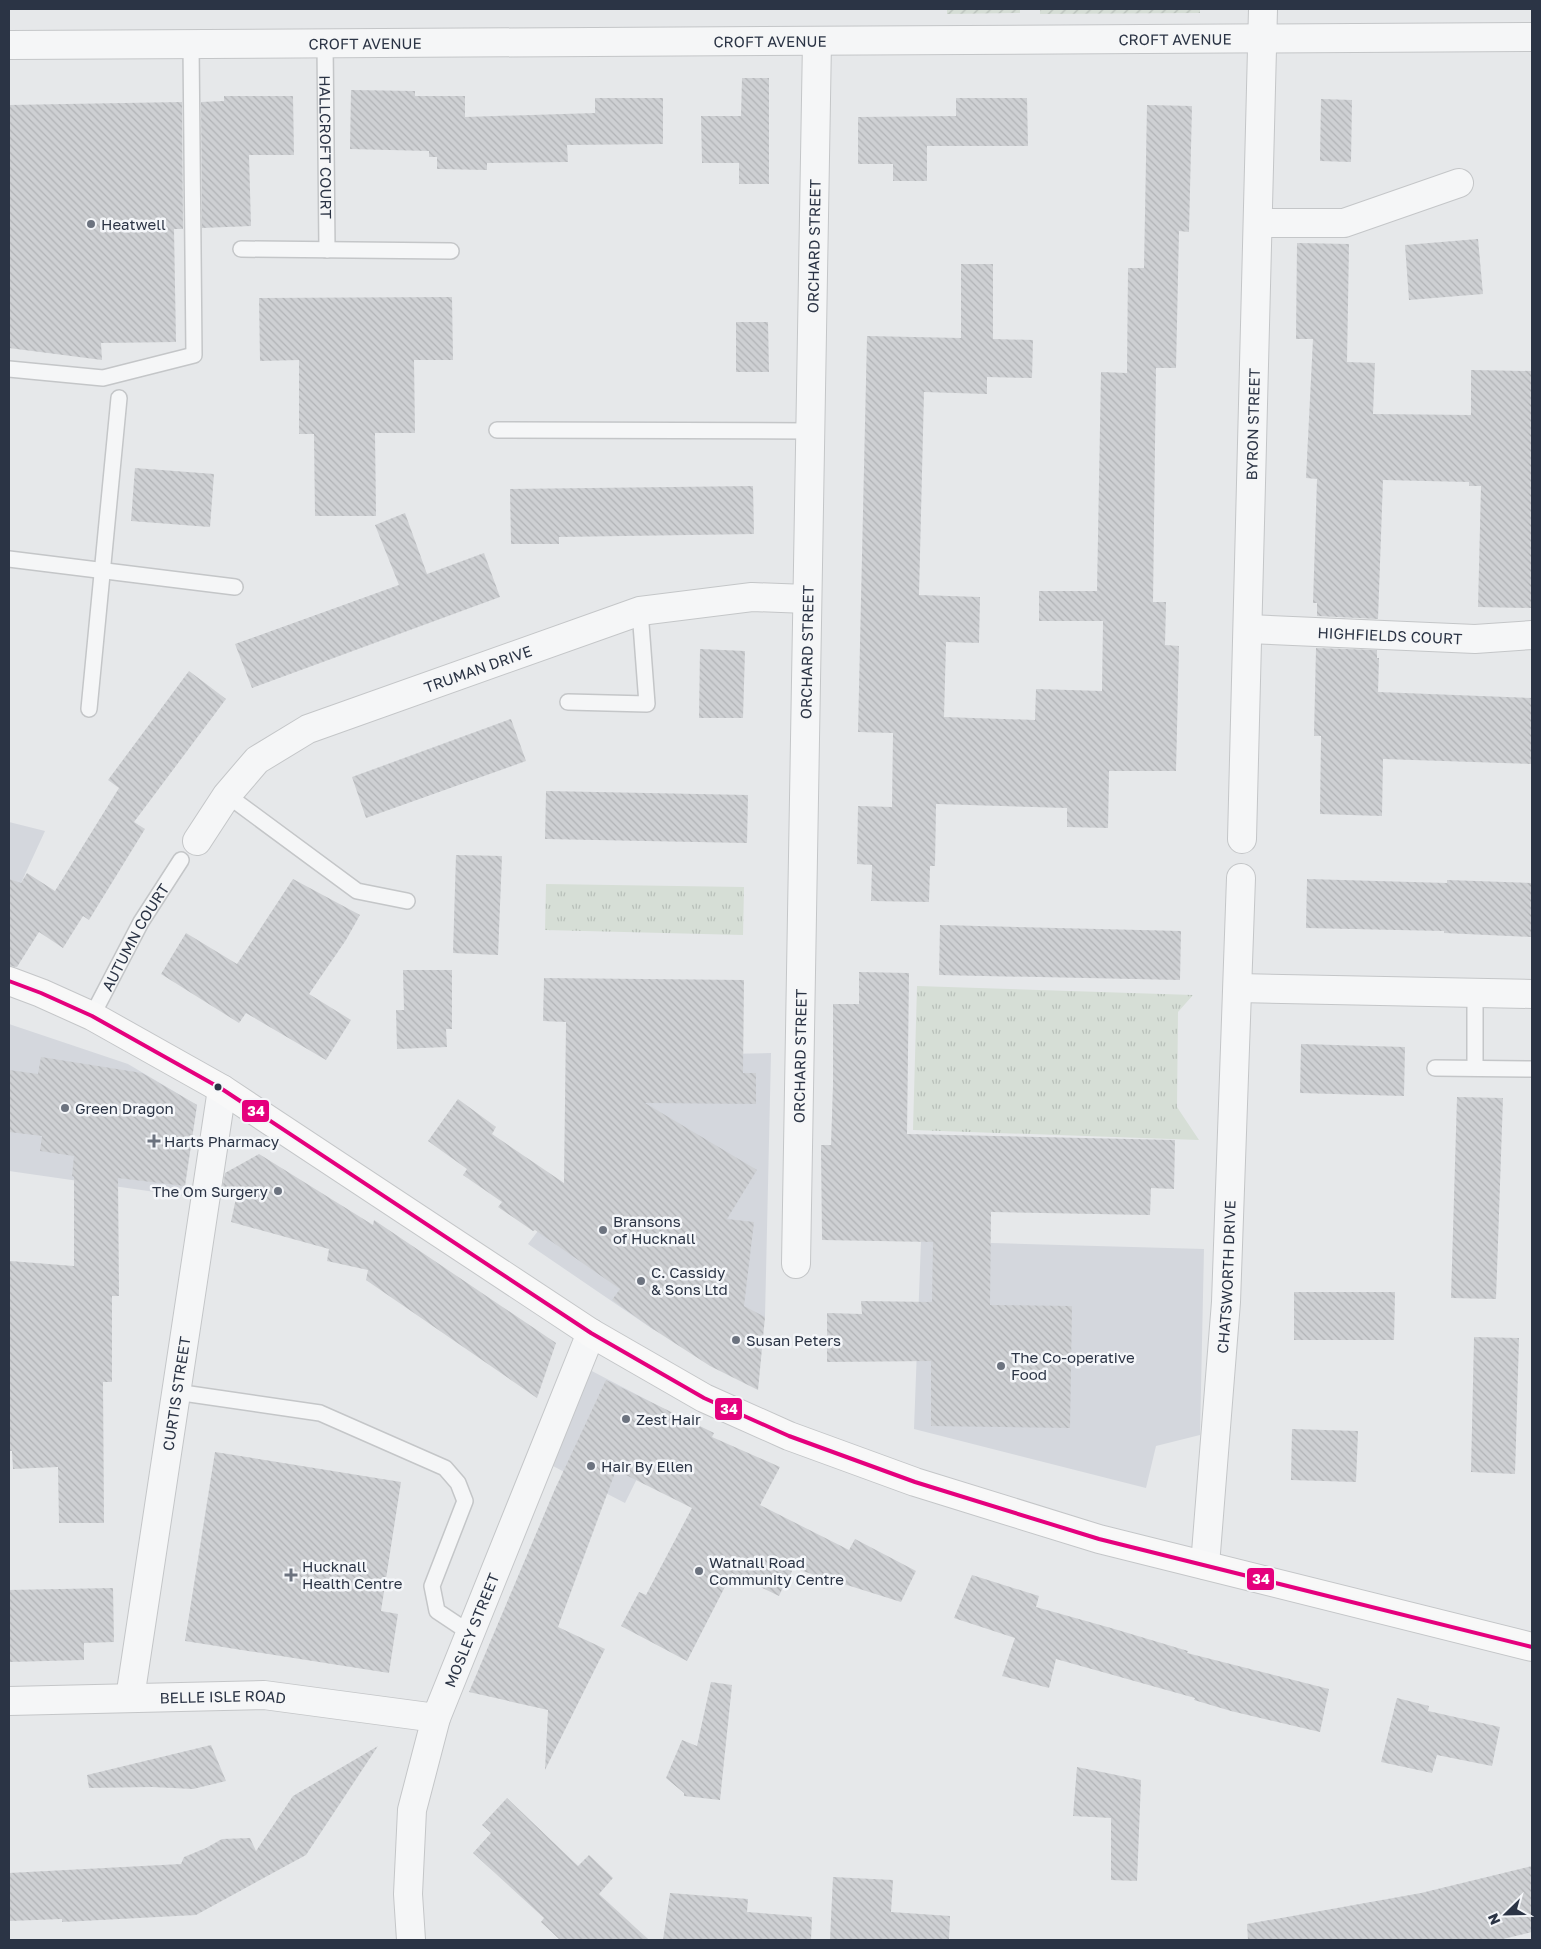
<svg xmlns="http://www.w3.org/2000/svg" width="1541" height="1949" font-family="'Golos Text',sans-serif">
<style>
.built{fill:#d4d7dd}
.grass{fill:url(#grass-tufts)}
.garden{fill:url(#garden-furrows)}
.building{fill:url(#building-back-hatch)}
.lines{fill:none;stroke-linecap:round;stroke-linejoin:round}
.service-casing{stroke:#c4c6c8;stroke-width:18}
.minor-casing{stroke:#c4c6c8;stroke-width:30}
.secondary-casing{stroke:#c4c6c8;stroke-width:30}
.service{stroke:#f5f6f7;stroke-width:15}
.minor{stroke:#f5f6f7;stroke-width:28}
.secondary{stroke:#f8f8f8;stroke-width:28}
.bus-1-casing{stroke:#f4f6f9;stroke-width:8}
.bus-1{stroke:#e5007d;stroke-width:4}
.poi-dot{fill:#6c737f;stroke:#f4f6f9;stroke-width:2}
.bus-dot{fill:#2b3445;stroke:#f4f6f9;stroke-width:2}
.labels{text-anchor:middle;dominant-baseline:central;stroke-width:5;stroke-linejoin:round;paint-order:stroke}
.street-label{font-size:15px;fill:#2b3445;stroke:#f4f6f9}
.poi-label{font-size:15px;fill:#2b3445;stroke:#f4f6f9;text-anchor:start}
.line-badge{stroke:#f4f6f9;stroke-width:2}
.badge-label{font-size:14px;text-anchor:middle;font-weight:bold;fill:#fff}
</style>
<defs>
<pattern id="grass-tufts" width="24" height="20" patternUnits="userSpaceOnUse" patternTransform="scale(1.25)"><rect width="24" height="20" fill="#d6ded6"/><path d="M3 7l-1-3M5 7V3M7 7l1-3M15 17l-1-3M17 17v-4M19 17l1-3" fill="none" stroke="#b8bfb9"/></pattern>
<pattern id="garden-furrows" width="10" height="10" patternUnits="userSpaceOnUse" patternTransform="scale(1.25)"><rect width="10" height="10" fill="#d6ded6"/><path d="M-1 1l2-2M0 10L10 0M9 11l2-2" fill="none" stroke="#b8bfb9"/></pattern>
<pattern id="building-back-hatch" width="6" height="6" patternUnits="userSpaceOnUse" patternTransform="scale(1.25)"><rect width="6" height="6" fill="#ced0d3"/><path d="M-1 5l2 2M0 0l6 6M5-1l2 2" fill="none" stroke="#b1b3b6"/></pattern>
</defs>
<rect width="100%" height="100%" fill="#e6e8ea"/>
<path class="built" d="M 9,822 L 45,831 L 9,909 Z
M 9,1024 L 128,1064 L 197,1105 L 183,1196 L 9,1171 Z
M 771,1053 L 765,1317 L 654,1330 L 528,1244 L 567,1193 L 568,1057 Z
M 921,1241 L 1204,1249 L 1200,1435 L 1156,1446 L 1146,1488 L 914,1429 Z
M 588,1369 L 670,1412 L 625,1503 L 549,1464 Z"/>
<path class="grass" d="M 546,884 L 744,887 L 743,935 L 545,930 Z
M 917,986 L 1193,995 L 1178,1012 L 1177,1107 L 1199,1140 L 913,1130 Z"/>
<path class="garden" d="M 947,9 L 1020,9 L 1020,13 L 947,14 Z
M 1040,9 L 1200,9 L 1200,13 L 1040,14 Z"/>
<path class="building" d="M 742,78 L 769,78 L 769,184 L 739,184 L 739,163 L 702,163 L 701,116 L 741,116 Z
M 351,90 L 415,91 L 415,96 L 465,96 L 465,117 L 595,113 L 595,98 L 663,98 L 663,144 L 567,145 L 568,162 L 487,163 L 487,170 L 437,169 L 437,157 L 429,157 L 429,151 L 350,149 Z
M 224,96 L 293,96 L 294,155 L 249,155 L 251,226 L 202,228 L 201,102 L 224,101 Z
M 956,98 L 1027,98 L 1028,146 L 927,146 L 927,181 L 893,181 L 893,164 L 858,164 L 858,117 L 956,116 Z
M 1321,99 L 1352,100 L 1351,162 L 1320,161 Z
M 182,102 L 183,229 L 174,229 L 176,342 L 101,343 L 102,360 L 9,348 L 9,105 Z
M 1147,105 L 1192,106 L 1189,232 L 1179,231 L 1176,368 L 1156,368 L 1153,602 L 1166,602 L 1165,645 L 1179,646 L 1176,771 L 1109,771 L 1108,828 L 1067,827 L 1067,808 L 936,804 L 935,866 L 930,866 L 929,902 L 871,901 L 872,865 L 857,864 L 858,806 L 892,807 L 893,733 L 858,732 L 867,336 L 961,338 L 961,264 L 993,264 L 993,339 L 1033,340 L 1032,378 L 987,377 L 987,394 L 924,392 L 919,595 L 980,597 L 979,643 L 946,642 L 944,717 L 1035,720 L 1036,689 L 1102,691 L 1103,621 L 1039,621 L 1039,591 L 1097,591 L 1101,372 L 1127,373 L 1128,268 L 1144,268 Z
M 1478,239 L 1483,294 L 1409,300 L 1405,245 Z
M 1297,243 L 1349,244 L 1347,362 L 1375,363 L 1373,414 L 1471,415 L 1471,370 L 1532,371 L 1532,608 L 1478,607 L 1481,486 L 1469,486 L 1469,482 L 1383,480 L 1378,619 L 1317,616 L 1317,603 L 1313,603 L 1317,479 L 1306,478 L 1313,339 L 1296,339 Z
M 452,297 L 453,360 L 414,360 L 415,433 L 375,433 L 376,516 L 315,516 L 314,434 L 299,434 L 299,360 L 260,361 L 259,298 Z
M 736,322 L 768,322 L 769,372 L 736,372 Z
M 135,468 L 214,474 L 210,527 L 131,521 Z
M 753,486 L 754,534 L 559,537 L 559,544 L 511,544 L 510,489 Z
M 405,513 L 427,574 L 484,553 L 500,597 L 252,688 L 235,644 L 399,585 L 375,525 Z
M 1316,648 L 1377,650 L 1377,658 L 1379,658 L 1378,692 L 1532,698 L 1532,764 L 1383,759 L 1382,816 L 1320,814 L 1321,736 L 1314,736 Z
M 700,649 L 745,651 L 743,718 L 699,718 Z
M 189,671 L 226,699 L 134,822 L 145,829 L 89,920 L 83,916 L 63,948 L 39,932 L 17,967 L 9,966 L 9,879 L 21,883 L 27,873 L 55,891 L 119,788 L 108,780 Z
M 511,719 L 526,761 L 366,818 L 352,777 Z
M 546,791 L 748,795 L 747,843 L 545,839 Z
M 456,855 L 502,856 L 498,955 L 453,953 Z
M 293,879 L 360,915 L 346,940 L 309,994 L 351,1020 L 326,1060 L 246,1013 L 239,1023 L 161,974 L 186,933 L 237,964 Z
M 1307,879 L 1447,883 L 1447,880 L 1532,883 L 1532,937 L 1444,933 L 1444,931 L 1306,928 Z
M 940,925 L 1181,931 L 1180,980 L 939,975 Z
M 403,970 L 452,970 L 452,1029 L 446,1029 L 447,1047 L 397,1049 L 396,1010 L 404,1010 Z
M 859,972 L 909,973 L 907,1134 L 1175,1140 L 1174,1189 L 1151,1188 L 1150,1215 L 991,1212 L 990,1305 L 1072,1306 L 1070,1428 L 931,1426 L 931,1361 L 827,1362 L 827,1313 L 862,1314 L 861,1301 L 932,1302 L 933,1242 L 822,1240 L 821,1145 L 831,1145 L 833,1085 L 833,1004 L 859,1004 Z
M 544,978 L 744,980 L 743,1073 L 756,1073 L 756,1104 L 645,1103 L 757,1170 L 727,1219 L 754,1222 L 744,1306 L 765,1317 L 758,1390 L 710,1366 L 653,1329 L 612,1300 L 620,1289 L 535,1230 L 533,1231 L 498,1207 L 502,1202 L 463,1175 L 467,1169 L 428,1141 L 458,1099 L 496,1127 L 492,1134 L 564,1183 L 566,1022 L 543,1021 Z
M 1301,1044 L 1405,1047 L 1404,1096 L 1300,1093 Z
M 41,1057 L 142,1073 L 197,1105 L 185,1186 L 118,1178 L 119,1296 L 112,1296 L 112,1382 L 103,1382 L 104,1523 L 59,1523 L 58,1467 L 13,1469 L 12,1451 L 9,1451 L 10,1261 L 74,1266 L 74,1177 L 72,1176 L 74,1156 L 40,1151 L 42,1136 L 9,1132 L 9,1070 L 38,1074 Z
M 1457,1097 L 1503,1098 L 1496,1299 L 1451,1298 Z
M 259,1154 L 373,1225 L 374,1220 L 556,1343 L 537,1398 L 366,1280 L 368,1270 L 327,1261 L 329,1249 L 231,1222 L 237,1193 L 222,1191 L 225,1173 Z
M 1294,1292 L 1395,1292 L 1394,1340 L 1294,1340 Z
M 1474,1337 L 1519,1338 L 1515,1474 L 1471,1472 Z
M 606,1380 L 714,1433 L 712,1437 L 780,1467 L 760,1505 L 849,1550 L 855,1539 L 916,1571 L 901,1602 L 793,1568 L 787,1584 L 785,1583 L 779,1596 L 732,1573 L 687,1661 L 621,1626 L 639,1592 L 646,1595 L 692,1508 L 616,1470 L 558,1627 L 605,1649 L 545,1770 L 548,1710 L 469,1692 L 555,1489 Z
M 1292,1429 L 1358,1431 L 1356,1482 L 1291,1480 Z
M 215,1452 L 401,1482 L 381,1611 L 398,1614 L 389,1673 L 185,1641 Z
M 972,1575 L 1039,1596 L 1036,1607 L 1111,1628 L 1188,1651 L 1187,1653 L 1329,1689 L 1320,1732 L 1231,1711 L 1194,1700 L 1195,1698 L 1056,1659 L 1049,1688 L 1002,1676 L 1015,1638 L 954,1618 Z
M 113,1588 L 114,1642 L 84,1643 L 84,1660 L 9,1662 L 9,1590 Z
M 711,1682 L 732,1685 L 720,1800 L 684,1796 L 684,1793 L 666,1778 L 682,1740 L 697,1746 Z
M 1397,1698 L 1429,1706 L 1428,1711 L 1500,1727 L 1492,1766 L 1437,1755 L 1432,1773 L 1381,1762 Z
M 211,1745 L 226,1781 L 193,1789 L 152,1787 L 89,1788 L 87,1775 Z
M 378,1746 L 306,1855 L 196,1915 L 62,1922 L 62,1919 L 9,1921 L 9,1873 L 181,1864 L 184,1857 L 206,1848 L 222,1839 L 250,1838 L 256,1851 L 293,1796 Z
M 1077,1767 L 1141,1780 L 1137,1881 L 1111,1880 L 1111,1818 L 1073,1816 Z
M 507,1798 L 578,1866 L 589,1855 L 613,1878 L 599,1894 L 649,1940 L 560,1940 L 541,1922 L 544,1918 L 473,1853 L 491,1833 L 482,1825 Z
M 1532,1866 L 1532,1932 L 1499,1940 L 1248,1940 L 1247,1924 L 1421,1893 Z
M 833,1877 L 893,1880 L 891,1912 L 950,1916 L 949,1940 L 830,1940 Z
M 670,1893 L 748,1899 L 747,1912 L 812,1917 L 811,1940 L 663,1940 Z"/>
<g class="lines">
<g class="service-casing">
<g id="service">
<path id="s1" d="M 325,43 L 327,250"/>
<path d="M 241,249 L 451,251"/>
<path d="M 9,369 L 103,378 L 194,355 L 191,44"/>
<path d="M 497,430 L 810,431"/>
<path d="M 9,559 L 235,587"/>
<path d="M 568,702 L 647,704 L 640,611"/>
<path d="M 89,709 L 119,398"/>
<path d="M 227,795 L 357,891 L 407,901"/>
<path id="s2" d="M 92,1016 L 141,922 L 181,860"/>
<path d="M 1435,1068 L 1532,1069"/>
<path d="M 1475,1068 L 1475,993"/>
<path d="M 176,1392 L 320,1413 L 445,1468 L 458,1483 L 465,1501 L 432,1586 L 437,1611 L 470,1633"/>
</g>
</g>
<g class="minor-casing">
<g id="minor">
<path id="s3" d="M 9,45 L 1532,37"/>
<path d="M 1258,223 L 1344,223 L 1459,183"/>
<path id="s4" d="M 1248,629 L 1475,639 L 1532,635"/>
<path id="s5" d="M 1242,839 L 1263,9"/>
<path id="s6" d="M 197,841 L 227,795 L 257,760 L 308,729 L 640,611 L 752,597 L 807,599"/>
<path d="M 1238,988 L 1532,994"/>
<path id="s7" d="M 796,1264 L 817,41"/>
<path id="s8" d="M 1205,1565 L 1226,1302 L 1241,878"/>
<path id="s9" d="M 130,1698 L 222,1089"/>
<path id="s10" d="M 9,1701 L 264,1695 L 436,1718"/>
<path id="s11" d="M 411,1940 L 408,1894 L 412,1810 L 436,1718 L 591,1333"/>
</g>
</g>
<g class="secondary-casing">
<path id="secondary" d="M 9,981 L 41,993 L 92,1016 L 222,1089 L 591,1333 L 704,1398 L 789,1436 L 915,1482 L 1099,1539 L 1532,1647"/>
</g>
<use href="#service" class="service"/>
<use href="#minor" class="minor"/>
<use href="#secondary" class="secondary"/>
<g class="bus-1-casing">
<path id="bus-1" d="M 9,981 L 41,993 L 92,1016 L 222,1089 L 591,1333 L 704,1398 L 789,1436 L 915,1482 L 1099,1539 L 1532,1647"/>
</g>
<use href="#bus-1" class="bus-1"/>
</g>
<g class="poi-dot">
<circle cx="91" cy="224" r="5"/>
<circle cx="65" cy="1108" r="5"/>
<path d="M151.5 1133.5h5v5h5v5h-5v5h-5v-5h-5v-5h5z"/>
<circle cx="278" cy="1191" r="5"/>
<circle cx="603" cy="1230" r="5"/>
<circle cx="641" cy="1281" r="5"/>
<circle cx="736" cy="1340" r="5"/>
<circle cx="1001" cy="1366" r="5"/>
<circle cx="626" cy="1419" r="5"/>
<circle cx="591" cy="1466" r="5"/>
<circle cx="699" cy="1571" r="5"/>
<path d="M288.5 1567.5h5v5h5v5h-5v5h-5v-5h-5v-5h5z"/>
</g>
<circle class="bus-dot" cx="218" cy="1087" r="4.5"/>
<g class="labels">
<g class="street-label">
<text stroke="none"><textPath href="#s3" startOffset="1166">CROFT AVENUE</textPath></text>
<text stroke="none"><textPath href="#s3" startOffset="761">CROFT AVENUE</textPath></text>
<text stroke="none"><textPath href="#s3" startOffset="356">CROFT AVENUE</textPath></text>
<text stroke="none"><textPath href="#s1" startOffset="104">HALLCROFT COURT</textPath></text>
<text stroke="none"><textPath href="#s7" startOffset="1018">ORCHARD STREET</textPath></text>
<text stroke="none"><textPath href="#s5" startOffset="415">BYRON STREET</textPath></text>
<text stroke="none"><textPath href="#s4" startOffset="142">HIGHFIELDS COURT</textPath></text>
<text stroke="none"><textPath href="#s7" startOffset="612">ORCHARD STREET</textPath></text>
<text stroke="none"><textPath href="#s6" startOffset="341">TRUMAN DRIVE</textPath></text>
<text stroke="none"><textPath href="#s2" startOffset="90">AUTUMN COURT</textPath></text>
<text stroke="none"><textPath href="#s7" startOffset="208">ORCHARD STREET</textPath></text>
<text stroke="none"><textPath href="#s8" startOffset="289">CHATSWORTH DRIVE</textPath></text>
<text stroke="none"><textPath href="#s9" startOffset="308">CURTIS STREET</textPath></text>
<text stroke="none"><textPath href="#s11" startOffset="320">MOSLEY STREET</textPath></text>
<text stroke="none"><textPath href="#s10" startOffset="214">BELLE ISLE ROAD</textPath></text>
</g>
<g class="poi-label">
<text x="101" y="224">Heatwell</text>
<text x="75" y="1108">Green Dragon</text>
<text x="164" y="1141">Harts Pharmacy</text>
<text x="268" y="1191" text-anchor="end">The Om Surgery</text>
<text x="613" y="1221">Bransons<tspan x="613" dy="17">of Hucknall</tspan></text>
<text x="651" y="1272">C. Cassidy<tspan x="651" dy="17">&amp; Sons Ltd</tspan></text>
<text x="746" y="1340">Susan Peters</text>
<text x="1011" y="1357">The Co-operative<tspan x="1011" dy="17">Food</tspan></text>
<text x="636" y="1419">Zest Hair</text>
<text x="601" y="1466">Hair By Ellen</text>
<text x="709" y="1562">Watnall Road<tspan x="709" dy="17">Community Centre</tspan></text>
<text x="302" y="1566">Hucknall<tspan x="302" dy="17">Health Centre</tspan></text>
</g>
</g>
<g class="line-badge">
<rect x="241" y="1099" width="29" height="24" rx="5" fill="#e5007d"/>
<rect x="714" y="1397" width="29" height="24" rx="5" fill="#e5007d"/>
<rect x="1246" y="1567" width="29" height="24" rx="5" fill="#e5007d"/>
</g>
<g class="badge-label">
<text x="256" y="1116">34</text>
<text x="729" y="1414">34</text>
<text x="1261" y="1584">34</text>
</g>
<rect width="1541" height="1949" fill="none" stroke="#2b3445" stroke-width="20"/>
<g transform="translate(1506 1914) rotate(247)" stroke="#f4f6f9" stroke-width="4" paint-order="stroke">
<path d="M0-4L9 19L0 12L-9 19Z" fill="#2b3445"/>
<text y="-8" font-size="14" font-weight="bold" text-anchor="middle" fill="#2b3445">N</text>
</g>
</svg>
